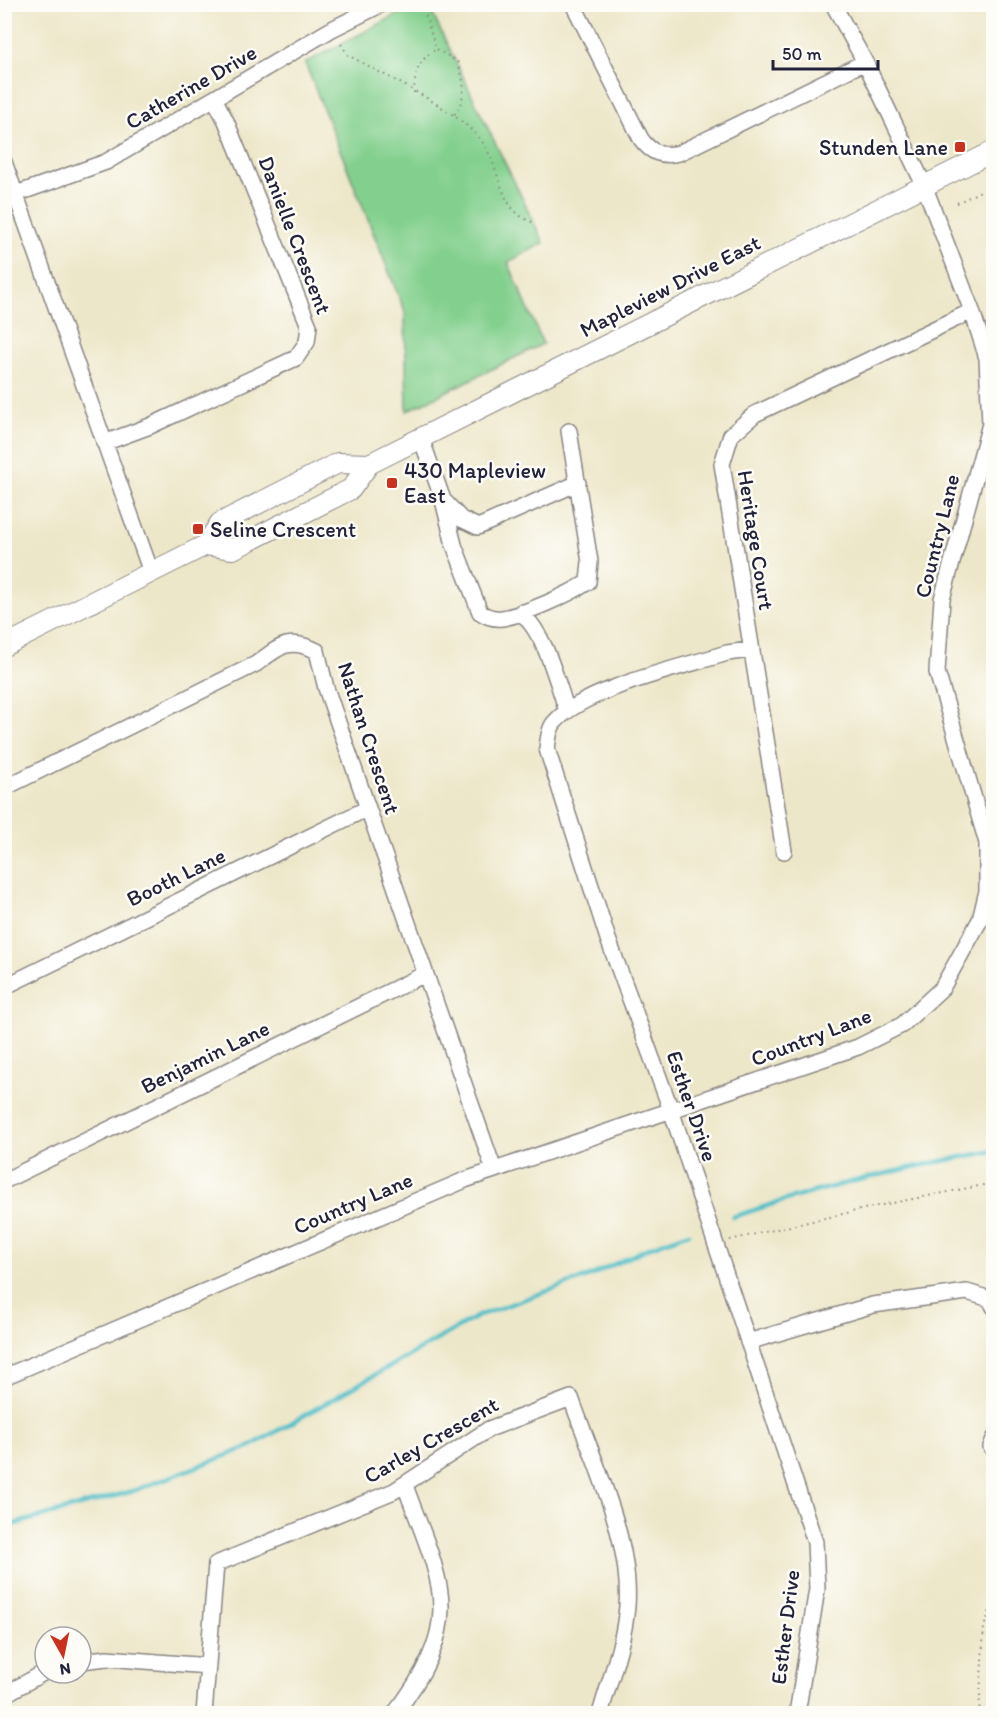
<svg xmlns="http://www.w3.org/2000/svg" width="998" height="1718" font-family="Itim,sans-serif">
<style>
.green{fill:#83d08e;stroke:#527964;stroke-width:1.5}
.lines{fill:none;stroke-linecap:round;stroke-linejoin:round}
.stream{stroke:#52bfc9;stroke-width:4.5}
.minor-casing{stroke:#888482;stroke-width:18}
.major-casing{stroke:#888482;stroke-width:22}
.path{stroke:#888482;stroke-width:2;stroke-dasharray:1.5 4.5;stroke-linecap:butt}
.minor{stroke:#fff;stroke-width:15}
.major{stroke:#fff;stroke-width:20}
.poi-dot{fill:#c8321e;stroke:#fdfcf7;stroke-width:2}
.labels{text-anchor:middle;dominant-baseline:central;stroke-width:5;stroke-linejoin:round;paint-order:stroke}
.street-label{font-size:22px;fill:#22223b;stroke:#fdfcf7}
.poi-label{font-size:22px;fill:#22223b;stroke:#fdfcf7;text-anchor:start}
</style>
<rect width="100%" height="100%" fill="#fdfcf7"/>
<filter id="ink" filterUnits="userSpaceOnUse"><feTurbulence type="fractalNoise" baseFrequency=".0167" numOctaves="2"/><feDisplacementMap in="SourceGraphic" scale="12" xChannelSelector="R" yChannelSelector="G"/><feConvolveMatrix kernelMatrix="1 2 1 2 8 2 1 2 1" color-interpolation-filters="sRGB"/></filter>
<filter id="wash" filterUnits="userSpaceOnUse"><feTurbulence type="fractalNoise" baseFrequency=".008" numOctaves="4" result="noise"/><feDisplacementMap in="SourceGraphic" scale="24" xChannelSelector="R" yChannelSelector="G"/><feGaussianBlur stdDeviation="1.35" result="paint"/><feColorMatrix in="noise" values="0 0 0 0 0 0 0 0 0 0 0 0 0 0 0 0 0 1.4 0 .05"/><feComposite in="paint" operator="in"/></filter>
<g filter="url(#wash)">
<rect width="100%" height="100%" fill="#ede7c9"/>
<path class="green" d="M 417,4 L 428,5 L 544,243 L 508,262 L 543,344 L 407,411 L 405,312 L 305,63 Z"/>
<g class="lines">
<path class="stream" d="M 733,1217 C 818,1188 906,1167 994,1151
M 4,1527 L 133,1491 L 249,1447 L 480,1315 L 590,1276 L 648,1248 L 689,1233"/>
</g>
</g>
<g filter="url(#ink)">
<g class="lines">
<g class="minor-casing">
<path id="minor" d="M 573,4 L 641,139 C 651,153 662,157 679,153 L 865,62
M 4,162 L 151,572
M 16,194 L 106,162 L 332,29 L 382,4
M 421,438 L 443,500 L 454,545 L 480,612 C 487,617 493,619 502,618 C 523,615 570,594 588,582 L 590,562 L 569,431
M 104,443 L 150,426 L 296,358 L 307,342 L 309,326 L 226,121 L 215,100
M 445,502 L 461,519 L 478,527 L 578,483
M 521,612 C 547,638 555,676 567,711
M 750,650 L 727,653 C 683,667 582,689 554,723 C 549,729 548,741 547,749 L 608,939 L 671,1110 L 815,1542 L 817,1589 L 797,1714
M 4,788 L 256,664 C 280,646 289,637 317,651 L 326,688 L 494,1170
M 784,851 L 722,464 L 731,435 L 755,414 L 972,311
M 4,987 L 368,808
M 4,1181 L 425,974
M 748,1342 L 873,1305 L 967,1292 L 990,1299 L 994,1307
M 4,1377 L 465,1180 L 858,1047 L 902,1025 L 942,988 L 980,920 L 987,891 L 987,843 L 937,672 L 942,599 L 990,424 L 987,358 L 972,311 L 924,185 L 865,62 L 833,4
M 991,1447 L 994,1439
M 81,1661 L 107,1658 L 208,1666
M 4,1695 L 45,1672
M 395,1713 C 417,1685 441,1646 441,1609 C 442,1571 417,1521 405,1485
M 204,1714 L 216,1564 L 394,1491 L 489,1429 L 571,1398 C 593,1460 632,1540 627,1606 C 624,1643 610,1679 600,1714"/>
</g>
<g class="major-casing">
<path id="major" d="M 206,545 L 233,549 L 351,489 L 369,464
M 4,646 L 206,545 L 220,523 L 338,463 L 369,464 L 994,151"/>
</g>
<path class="path" d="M 422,4 L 436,49 L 457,61 C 465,81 467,97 454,115
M 341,44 L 348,55 C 386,77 459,109 483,143 C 502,170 498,214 536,223
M 414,93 C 415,71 418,61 436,49
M 957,203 L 994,184
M 730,1240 L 877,1206 L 994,1183
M 979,1714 L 984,1627 L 994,1599"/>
<use href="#minor" class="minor"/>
<use href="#major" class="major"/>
</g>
</g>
<g class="poi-dot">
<rect x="954" y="141" width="12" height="12" rx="3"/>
<rect x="386" y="477" width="12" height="12" rx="3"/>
<rect x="192" y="523" width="12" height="12" rx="3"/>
</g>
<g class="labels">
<g class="street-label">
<text transform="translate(191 87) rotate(-30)">Catherine Drive</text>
<text transform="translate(295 235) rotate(69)">Danielle Crescent</text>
<text transform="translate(670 286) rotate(-27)">Mapleview Drive East</text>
<text transform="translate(937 536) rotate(-76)">Country Lane</text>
<text transform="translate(756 540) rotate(81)">Heritage Court</text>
<text transform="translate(369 738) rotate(72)">Nathan Crescent</text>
<text transform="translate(176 877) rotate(-26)">Booth Lane</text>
<text transform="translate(811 1037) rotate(-21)">Country Lane</text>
<text transform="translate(205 1057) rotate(-26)">Benjamin Lane</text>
<text transform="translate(692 1106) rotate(71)">Esther Drive</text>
<text transform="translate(353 1203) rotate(-23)">Country Lane</text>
<text transform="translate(431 1440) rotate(-30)">Carley Crescent</text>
<text transform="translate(785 1627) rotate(-83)">Esther Drive</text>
</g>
<g class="poi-label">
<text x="948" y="147" text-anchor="end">Stunden Lane</text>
<text x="404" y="470">430 Mapleview<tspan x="404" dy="25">East</tspan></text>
<text x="210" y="529">Seline Crescent</text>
</g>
</g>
<rect width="998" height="1718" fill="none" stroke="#fdfcf7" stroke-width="24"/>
<g transform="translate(63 1655) rotate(171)"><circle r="28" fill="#fdfcf7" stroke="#a5a5ac" stroke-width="1.5"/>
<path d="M0-4.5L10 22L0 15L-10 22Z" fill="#c8321e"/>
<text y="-9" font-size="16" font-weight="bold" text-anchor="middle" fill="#22223b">N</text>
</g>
<path d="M773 60v9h105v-9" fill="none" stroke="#22223b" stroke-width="3"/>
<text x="782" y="60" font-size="18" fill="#22223b" stroke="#fdfcf7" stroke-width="4.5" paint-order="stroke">50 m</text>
</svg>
